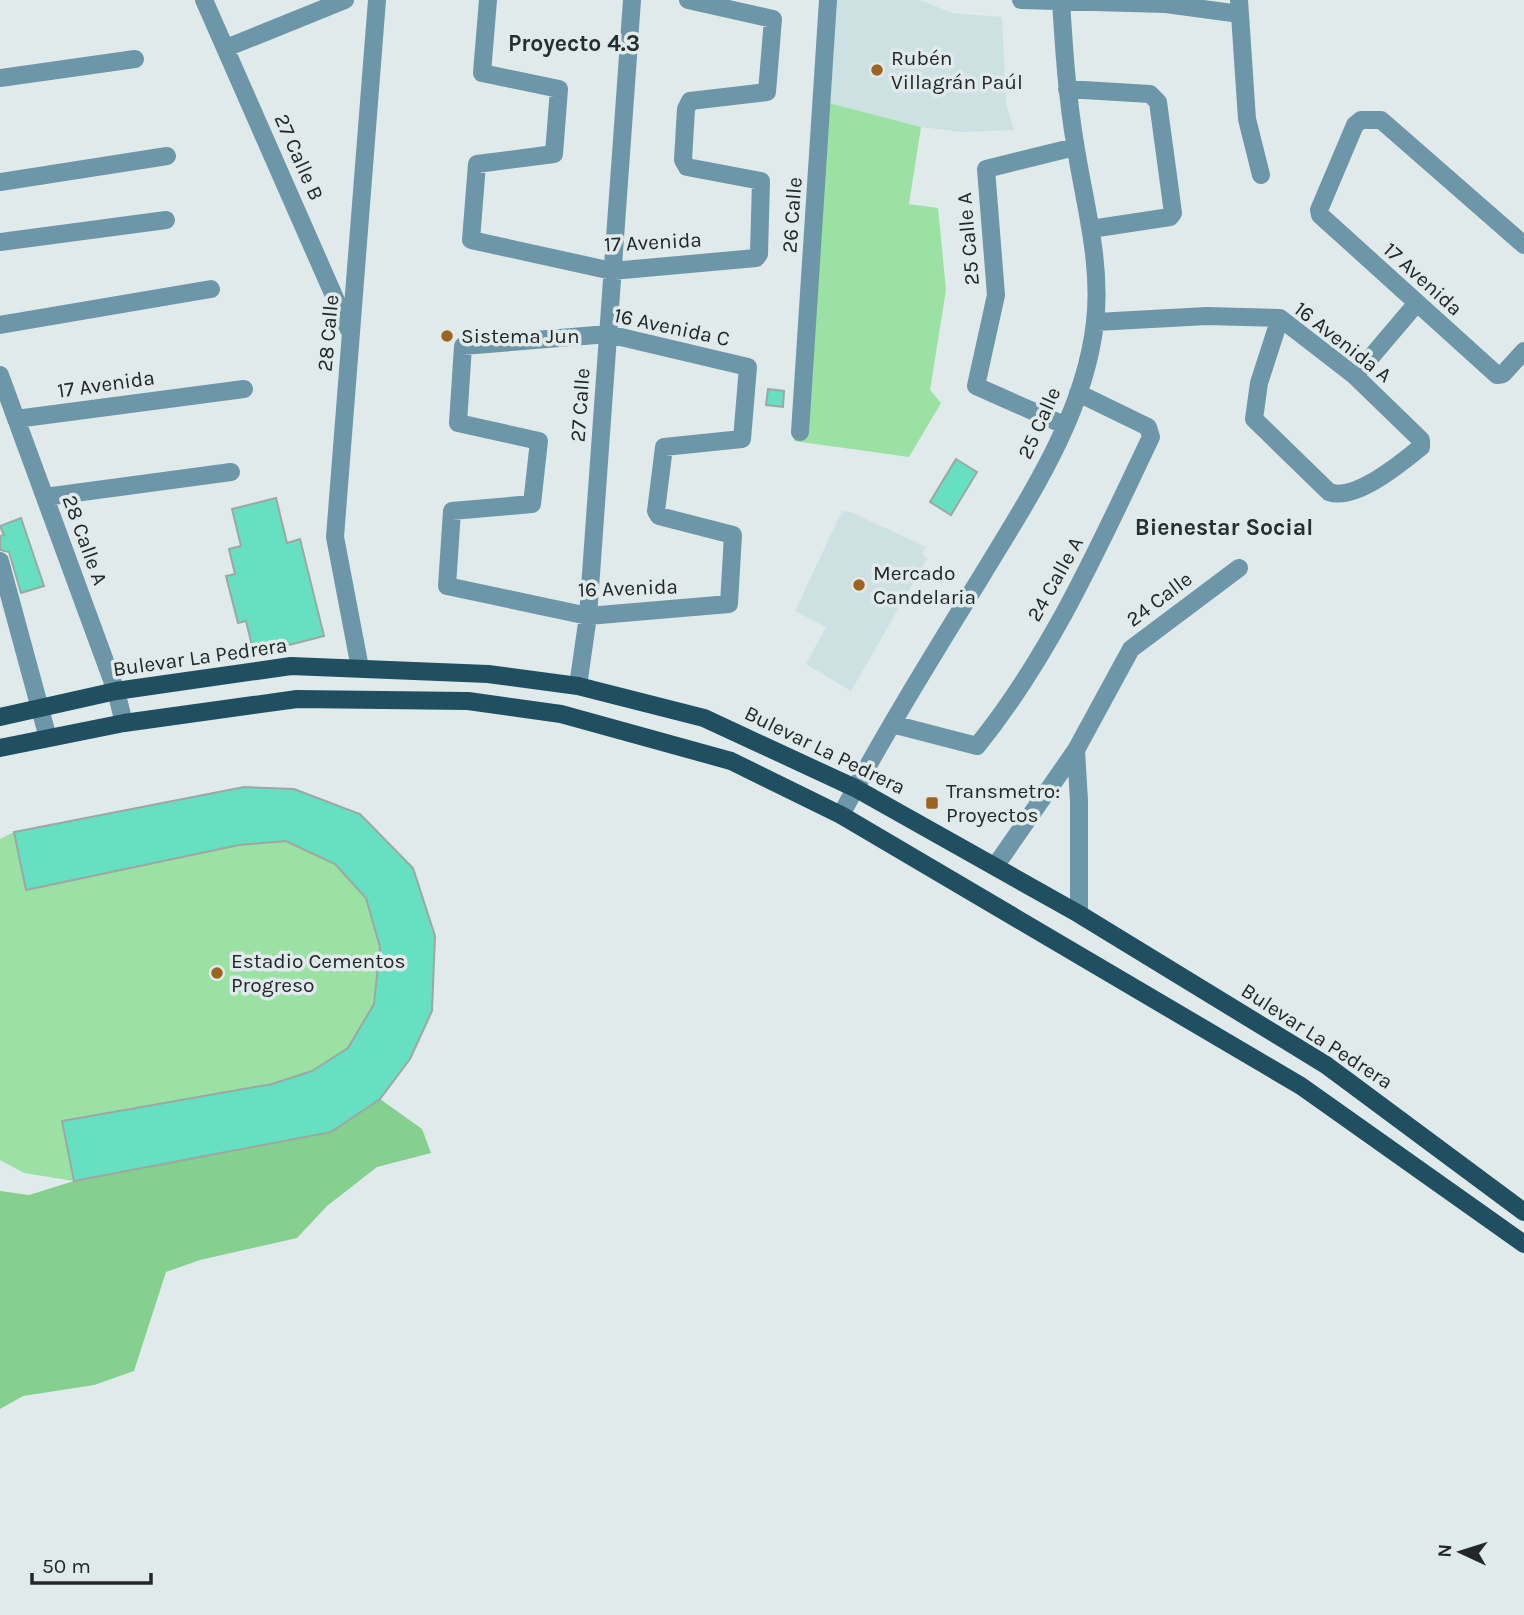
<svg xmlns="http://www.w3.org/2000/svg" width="1524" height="1615" font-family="Karla,sans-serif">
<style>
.built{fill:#cde0e2}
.green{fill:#9ae1a3}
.forest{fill:#85cf8f}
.building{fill:#67dfc1;stroke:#9da7a3;stroke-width:2}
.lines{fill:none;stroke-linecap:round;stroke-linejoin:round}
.minor{stroke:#6d96a9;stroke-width:18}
.primary{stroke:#204f62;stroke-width:18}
.poi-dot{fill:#9c651f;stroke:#e0eaeb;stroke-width:2.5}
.labels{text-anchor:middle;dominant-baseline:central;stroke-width:7;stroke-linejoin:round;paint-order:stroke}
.poi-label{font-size:21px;fill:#232727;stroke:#e0eaeb;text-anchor:start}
.street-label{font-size:21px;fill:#232727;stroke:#e0eaeb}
.neighbourhood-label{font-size:23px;font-weight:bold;fill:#262e2f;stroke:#e0eaeb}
</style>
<rect width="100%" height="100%" fill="#e0eaeb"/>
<path class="built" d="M 830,0 L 920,0 L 952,13 L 1002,17 L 1006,103 L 1014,130 L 962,132 L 921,127 L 817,100 Z
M 842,511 L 851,512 L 926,547 L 922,553 L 927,559 L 851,691 L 806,664 L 826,627 L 795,611 Z"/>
<path class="green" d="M 817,100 L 921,127 L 909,204 L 938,208 L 946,290 L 930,390 L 941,403 L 909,457 L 794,441 Z
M 244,787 L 294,789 L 360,814 L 413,868 L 435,936 L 432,1011 L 410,1059 L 380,1099 L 331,1132 L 74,1181 L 24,1173 L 0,1160 L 0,839 L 14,832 Z"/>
<path class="forest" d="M 380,1099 L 422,1129 L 431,1153 L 377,1167 L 327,1206 L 297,1238 L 200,1260 L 166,1272 L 134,1371 L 94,1385 L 23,1396 L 0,1409 L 0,1191 L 29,1195 L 74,1181 L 331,1132 Z"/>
<path class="building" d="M 768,389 L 784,391 L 783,407 L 766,405 Z
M 956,459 L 977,472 L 951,515 L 930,502 Z
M 276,498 L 287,543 L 300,539 L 324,636 L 254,654 L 246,621 L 238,623 L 226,576 L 235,574 L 229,549 L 241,546 L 232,509 Z
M 21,518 L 44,586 L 21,593 L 9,552 L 0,550 L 0,536 L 4,535 L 0,526 Z
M 244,787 L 294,789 L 360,814 L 413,868 L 435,936 L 432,1011 L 410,1059 L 380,1099 L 331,1132 L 74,1181 L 62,1121 L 272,1084 L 312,1071 L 348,1048 L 374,1004 L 380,947 L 366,898 L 335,864 L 286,841 L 239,845 L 26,890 L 14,832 Z"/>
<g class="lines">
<path class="minor" d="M 204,0 L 349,330
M 488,0 L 482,73 L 559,89 L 554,154 L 477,164 L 471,240 L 612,271 L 756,258 L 759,254 L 761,181 L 687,167 L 683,160 L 686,109 L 690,101 L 767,92 L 773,19 L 688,0
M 1021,0 L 1166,4 L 1240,14
M 1239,0 L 1247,119 L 1261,175
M 226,48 L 345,0
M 0,78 L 135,59
M 1067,89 L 1150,94 L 1158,102 L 1173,213 L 1170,217 L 1091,229
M 0,182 L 167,156
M 0,242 L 166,220
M 1524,245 L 1381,120 L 1361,120 L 1355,125 L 1319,210 L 1320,215 L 1497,375 L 1503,374 L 1524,351
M 1096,322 L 1207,316 L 1280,318 L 1355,376 L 1421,440 L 1421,447 C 1401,463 1355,502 1329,492 L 1254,419 L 1259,383 L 1280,318
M 0,325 L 211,289
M 608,334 L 748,367 L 742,439 L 664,447 L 656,511 L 659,516 L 733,535 L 729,604 L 588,616 L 447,586 L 452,511 L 532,504 L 539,441 L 458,423 L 463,346 Z
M 0,375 L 116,691 L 124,723
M 1355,376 L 1416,304
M 16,419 L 244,389
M 1064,425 L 976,386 L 996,295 L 986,169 L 1075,147
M 800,432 L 828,0
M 45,497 L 231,472
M 0,561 L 48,738
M 360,668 L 335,537 L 377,0
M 578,686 L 588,616 L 632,0
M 892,724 L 977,746 C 1051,655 1101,542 1151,437 L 1148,427 L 1078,393
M 1076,750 L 1079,801 L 1079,914
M 841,815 C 884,734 933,655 981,577 C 1028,499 1085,415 1095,322 C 1102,262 1084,202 1075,143 C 1067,96 1064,49 1061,1
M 996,865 L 1076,750 L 1131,649 L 1239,568"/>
<path class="primary" d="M 0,717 L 116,691 L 291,666 L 488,674 L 578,686 L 704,718 L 855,788 L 1079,914 L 1326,1065 L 1524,1212
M 0,748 L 124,723 L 297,699 L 468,701 L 561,714 L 731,761 L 841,815 L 1301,1086 L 1524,1244"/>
</g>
<g class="poi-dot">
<circle cx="877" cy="70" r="7"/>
<circle cx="447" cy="336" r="7"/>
<circle cx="859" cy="585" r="7"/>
<rect x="925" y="796" width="14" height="14" rx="3.5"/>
<circle cx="217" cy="973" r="7"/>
</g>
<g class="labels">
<g class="poi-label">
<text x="891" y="58">Rubén<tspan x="891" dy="24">Villagrán Paúl</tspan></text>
<text x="461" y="336">Sistema Jun</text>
<text x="873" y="573">Mercado<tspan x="873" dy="24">Candelaria</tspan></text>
<text x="946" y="791">Transmetro:<tspan x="946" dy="24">Proyectos</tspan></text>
<text x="231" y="961">Estadio Cementos<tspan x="231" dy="24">Progreso</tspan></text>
</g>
<g class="street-label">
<text transform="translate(299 157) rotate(66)">27 Calle B</text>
<text transform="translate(792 215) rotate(-86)">26 Calle</text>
<text transform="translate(968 239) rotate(-95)">25 Calle A</text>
<text transform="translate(653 242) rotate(-3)">17 Avenida</text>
<text transform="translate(1423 279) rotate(42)">17 Avenida</text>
<text transform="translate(672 327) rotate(12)">16 Avenida C</text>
<text transform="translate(328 333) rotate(-85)">28 Calle</text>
<text transform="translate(1343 342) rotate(38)">16 Avenida A</text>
<text transform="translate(106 384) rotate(-8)">17 Avenida</text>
<text transform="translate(580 405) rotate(-86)">27 Calle</text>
<text transform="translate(1039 423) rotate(-66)">25 Calle</text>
<text transform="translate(85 540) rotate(70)">28 Calle A</text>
<text transform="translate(1055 579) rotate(-61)">24 Calle A</text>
<text transform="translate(628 588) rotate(-2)">16 Avenida</text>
<text transform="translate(1159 599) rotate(-37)">24 Calle</text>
<text transform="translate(200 657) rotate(-8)">Bulevar La Pedrera</text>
<text transform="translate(825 750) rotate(26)">Bulevar La Pedrera</text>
<text transform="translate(1317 1036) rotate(33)">Bulevar La Pedrera</text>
</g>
<g class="neighbourhood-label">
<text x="574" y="43">Proyecto 4.3</text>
<text x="1224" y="527">Bienestar Social</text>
</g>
</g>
<g transform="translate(1461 1552) rotate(274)" stroke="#e0eaeb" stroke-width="5" paint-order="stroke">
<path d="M0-5L12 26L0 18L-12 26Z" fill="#232727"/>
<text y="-10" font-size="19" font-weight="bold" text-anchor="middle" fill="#232727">N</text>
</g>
<path d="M32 1573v10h119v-10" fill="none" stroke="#232727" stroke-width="3.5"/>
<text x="42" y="1573" font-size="21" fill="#232727" stroke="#e0eaeb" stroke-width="5" paint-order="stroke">50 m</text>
</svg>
